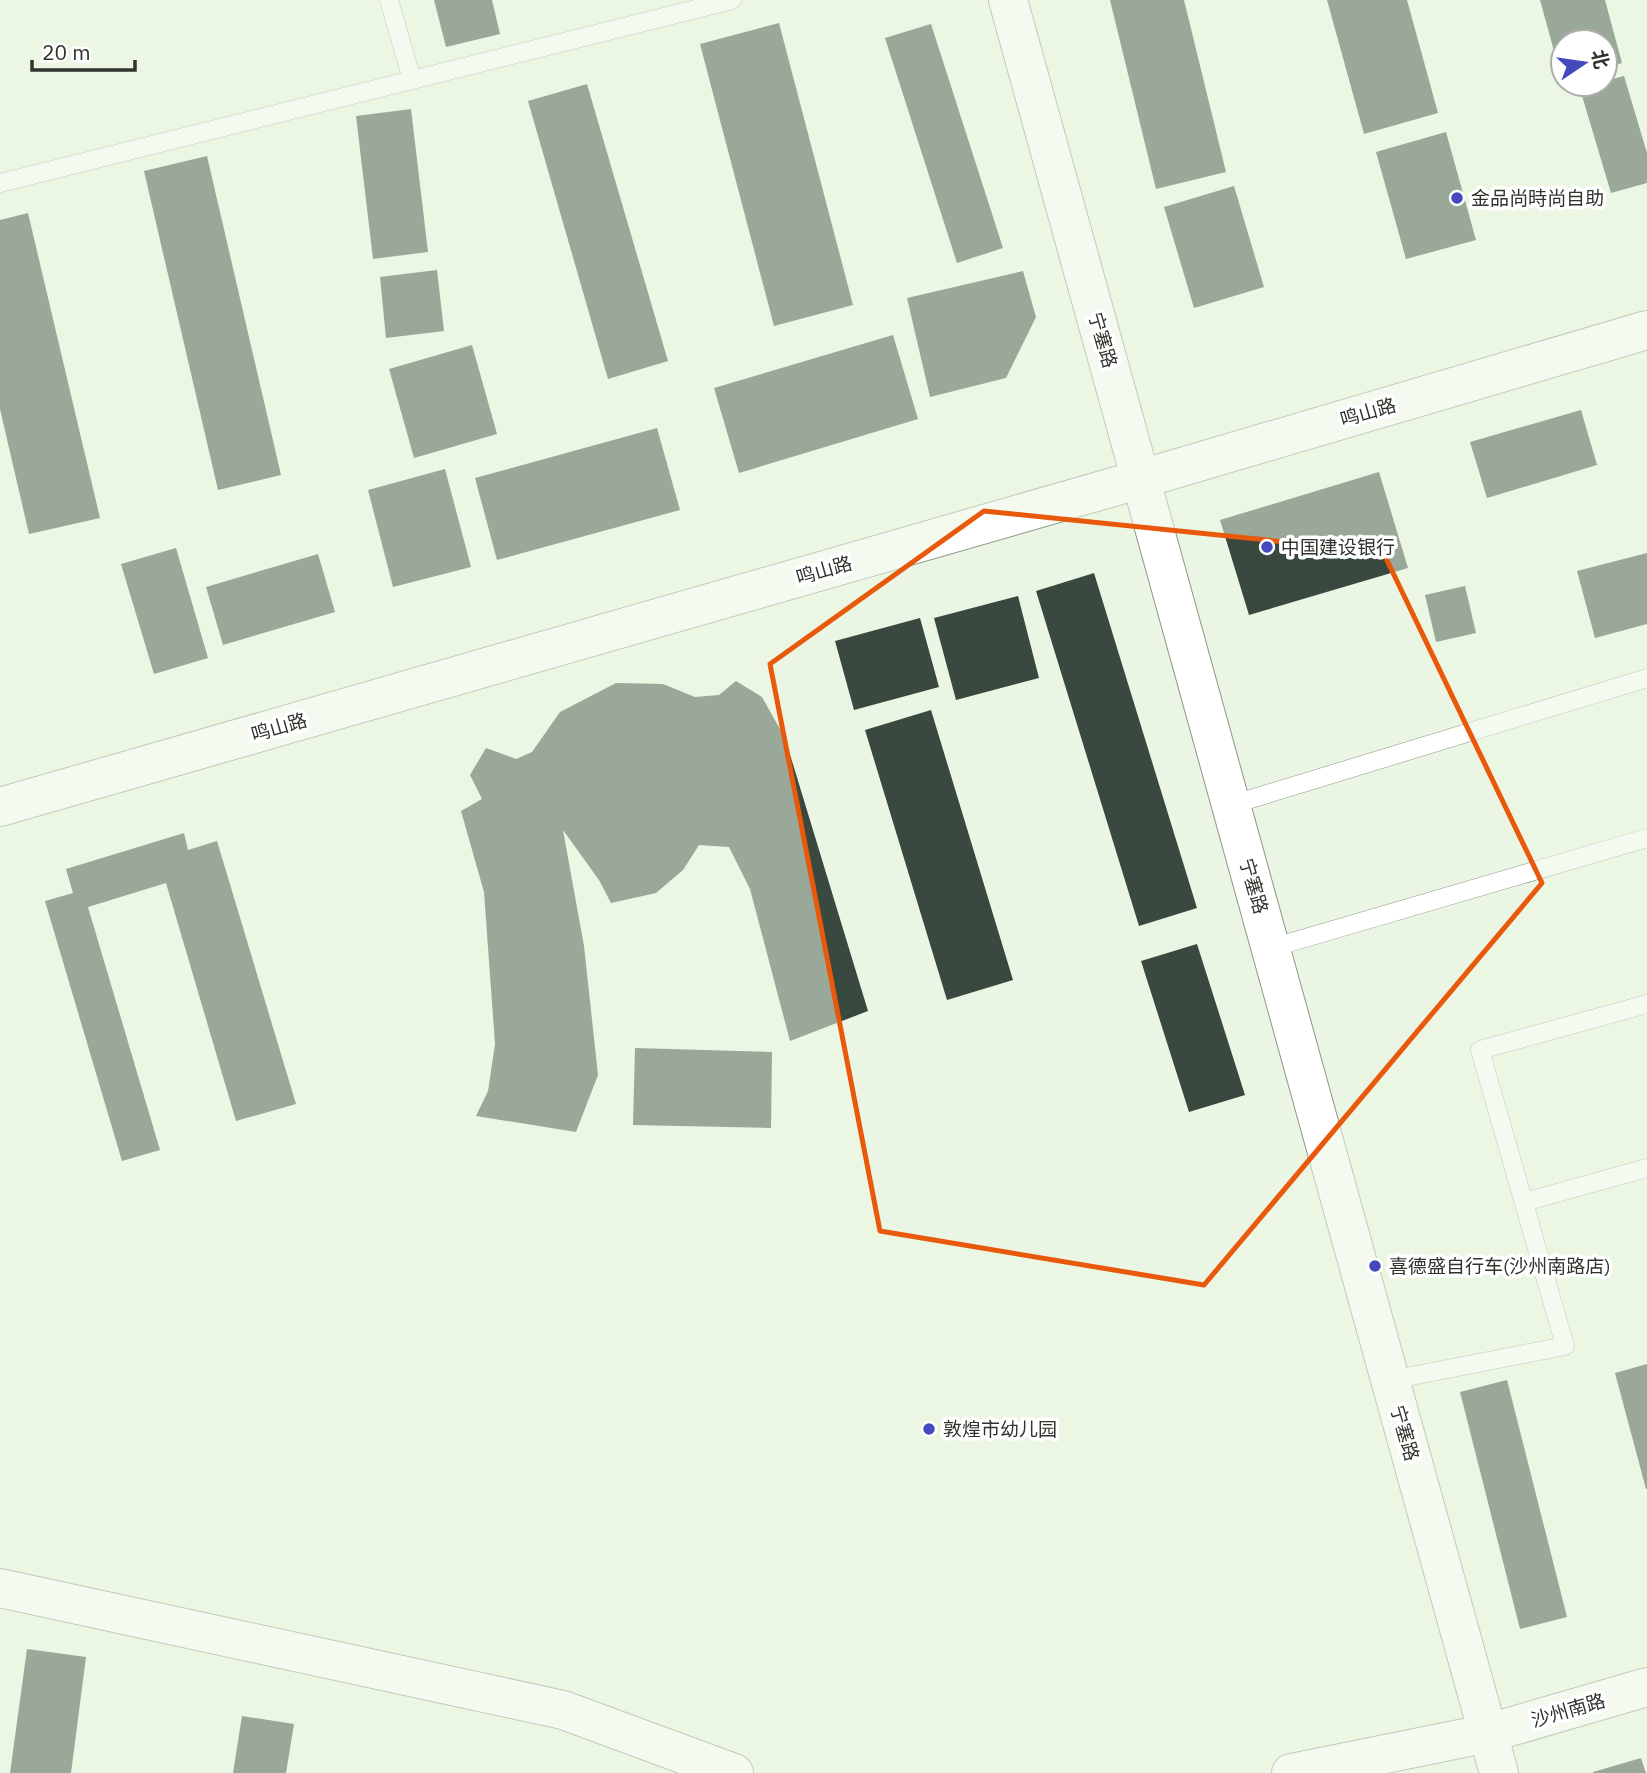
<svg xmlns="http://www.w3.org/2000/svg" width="1647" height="1773" font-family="'IBM Plex Sans','Noto Sans SC',sans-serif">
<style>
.building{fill:#394940}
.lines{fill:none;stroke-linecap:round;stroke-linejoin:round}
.service-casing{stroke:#8e9786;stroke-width:19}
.tertiary-casing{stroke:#8e9786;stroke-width:40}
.secondary-casing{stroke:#8e9786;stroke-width:40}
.primary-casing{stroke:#8e9786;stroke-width:40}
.service{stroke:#fff;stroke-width:18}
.tertiary{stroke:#fff;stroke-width:38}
.secondary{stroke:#fff;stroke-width:38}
.primary{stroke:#fff;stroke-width:38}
.marked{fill:none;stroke:#e8590c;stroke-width:5;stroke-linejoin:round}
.poi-dot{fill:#4449be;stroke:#fff;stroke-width:2.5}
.labels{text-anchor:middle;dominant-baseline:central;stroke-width:7;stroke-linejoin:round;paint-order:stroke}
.poi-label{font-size:19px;fill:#31342d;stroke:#fff;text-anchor:start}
.street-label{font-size:19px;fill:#31342d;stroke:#fff}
</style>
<rect width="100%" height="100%" fill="#ebf5e3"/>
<path class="building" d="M 434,0 L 492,0 L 500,34 L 446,47 Z
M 1110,0 L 1184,0 L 1226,172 L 1156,189 Z
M 1327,0 L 1407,0 L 1438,113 L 1364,134 Z
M 1540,0 L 1605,0 L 1622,63 L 1605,68 L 1605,42 L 1563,42 L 1562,80 Z
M 779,23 L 853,305 L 774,326 L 700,44 Z
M 931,24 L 1003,248 L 957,263 L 885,38 Z
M 1624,76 L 1647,153 L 1647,183 L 1611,193 L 1580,89 L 1605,84 L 1605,81 Z
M 587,84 L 668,361 L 608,379 L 528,101 Z
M 411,109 L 428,252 L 373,259 L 356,116 Z
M 1446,132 L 1476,240 L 1406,259 L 1376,152 Z
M 207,156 L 281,475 L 218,490 L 144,171 Z
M 1234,186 L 1264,287 L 1194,308 L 1164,207 Z
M 28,213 L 100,518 L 29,534 L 0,409 L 0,220 Z
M 437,270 L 444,331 L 386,338 L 380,277 Z
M 1023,271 L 1036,317 L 1006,378 L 930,397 L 907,298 Z
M 893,335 L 918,419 L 739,473 L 714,388 Z
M 472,345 L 497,434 L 414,458 L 389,369 Z
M 1581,410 L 1597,465 L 1487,498 L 1470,442 Z
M 657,428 L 680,510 L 497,560 L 475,478 Z
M 445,469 L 471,567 L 393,587 L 368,490 Z
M 1379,472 L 1408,568 L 1249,615 L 1220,520 Z
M 176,548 L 208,658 L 154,674 L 121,564 Z
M 1647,553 L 1647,624 L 1595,638 L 1577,571 Z
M 318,554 L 335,612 L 223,645 L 206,587 Z
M 1094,573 L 1197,908 L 1139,926 L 1036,591 Z
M 1465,586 L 1476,633 L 1436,642 L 1425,595 Z
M 1018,596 L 1039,678 L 956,700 L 934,618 Z
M 920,618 L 939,687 L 854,710 L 835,641 Z
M 736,681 L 762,697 L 785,738 L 868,1011 L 790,1041 L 750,889 L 729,847 L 699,845 L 683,870 L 656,893 L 611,903 L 599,880 L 563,830 L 584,946 L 598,1075 L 576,1132 L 476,1116 L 488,1091 L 495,1044 L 484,892 L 461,811 L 482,799 L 470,775 L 486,748 L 516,759 L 532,752 L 560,712 L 616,683 L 663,684 L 695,697 L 719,695 Z
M 931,710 L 1013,980 L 947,1000 L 865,730 Z
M 184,833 L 188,850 L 217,841 L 296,1104 L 236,1121 L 166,883 L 88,907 L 160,1150 L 122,1161 L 45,901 L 73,893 L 66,869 Z
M 1197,944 L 1245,1095 L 1189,1112 L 1141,961 Z
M 635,1048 L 772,1052 L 771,1128 L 633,1125 Z
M 1647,1364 L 1647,1489 L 1646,1489 L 1615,1373 Z
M 1507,1380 L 1567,1617 L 1520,1629 L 1460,1392 Z
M 27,1649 L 86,1657 L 71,1773 L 10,1773 Z
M 242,1716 L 294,1724 L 286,1773 L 233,1773 Z
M 1641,1758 L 1646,1773 L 1593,1773 L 1593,1772 Z"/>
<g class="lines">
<g class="service-casing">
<path id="service" d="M 389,0 L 412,80
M 0,183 L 732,0
M 1231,805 L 1647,678
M 1271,948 L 1647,838
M 1524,1202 L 1647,1168
M 1391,1380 L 1565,1346 L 1480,1050 L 1647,1004"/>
</g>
<g class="tertiary-casing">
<path id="tertiary" d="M 1008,0 L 1499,1773"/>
</g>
<g class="secondary-casing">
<path id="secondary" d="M 0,1588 L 563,1710 L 734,1773
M 1291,1773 L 1489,1733 L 1647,1687"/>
</g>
<g class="primary-casing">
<path id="primary" d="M 0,807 L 1141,479 L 1647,330"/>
</g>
<use href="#service" class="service"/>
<use href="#tertiary" class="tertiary"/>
<use href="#secondary" class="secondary"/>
<use href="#primary" class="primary"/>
</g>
<path d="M0 0H1647V1773H0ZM 984,511 L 1383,552 L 1542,883 L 1204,1285 L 880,1231 L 770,664 Z" fill="#ebf5e3" fill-opacity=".55" fill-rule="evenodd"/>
<path class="marked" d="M 984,511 L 1383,552 L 1542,883 L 1204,1285 L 880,1231 L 770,664 Z"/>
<g class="poi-dot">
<circle cx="1457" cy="198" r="7"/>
<circle cx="1267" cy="547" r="7"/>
<circle cx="1375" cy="1266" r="7"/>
<circle cx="929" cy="1429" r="7"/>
</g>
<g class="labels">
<g class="poi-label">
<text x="1471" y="198">金品尚時尚自助</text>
<text x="1281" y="547">中国建设银行</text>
<text x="1389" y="1266">喜德盛自行车(沙州南路店)</text>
<text x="943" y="1429">敦煌市幼儿园</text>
</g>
<g class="street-label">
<text transform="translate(1103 340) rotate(74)">宁塞路</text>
<text transform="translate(1368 412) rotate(-16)">鸣山路</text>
<text transform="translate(824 570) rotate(-16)">鸣山路</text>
<text transform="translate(279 727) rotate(-16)">鸣山路</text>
<text transform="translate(1254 886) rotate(74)">宁塞路</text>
<text transform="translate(1405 1433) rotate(74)">宁塞路</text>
<text transform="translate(1568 1710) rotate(-16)">沙州南路</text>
</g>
</g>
<g transform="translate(1584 63) rotate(77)"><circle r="33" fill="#ffffff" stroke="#adaeab" stroke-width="2"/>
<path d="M0-5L12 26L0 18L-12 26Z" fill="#4449be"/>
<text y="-10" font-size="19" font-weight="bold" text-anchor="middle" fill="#31342d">北</text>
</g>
<path d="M32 60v10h103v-10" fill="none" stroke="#31342d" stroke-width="3.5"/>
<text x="42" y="60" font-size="21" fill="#31342d" stroke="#ffffff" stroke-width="5" paint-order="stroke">20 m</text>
</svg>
